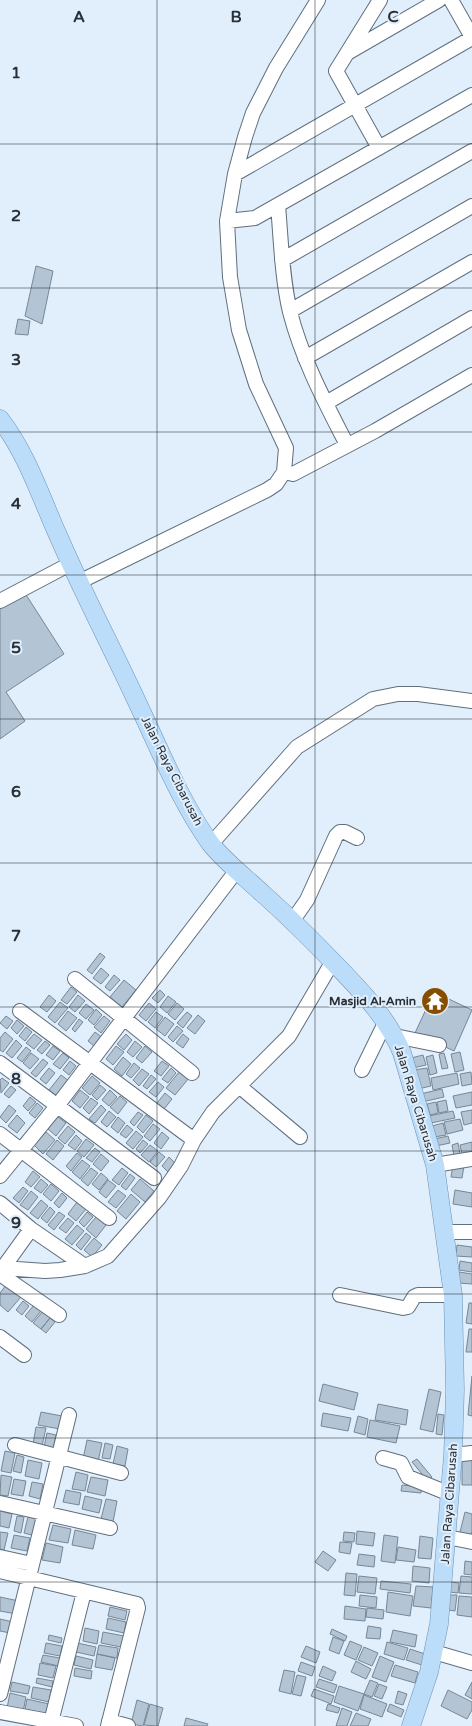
<svg xmlns="http://www.w3.org/2000/svg" width="472" height="1726" font-family="'Varela Round',sans-serif">
<style>
.building{fill:#b3c4d4;stroke:#778795}
.lines{fill:none;stroke-linecap:round;stroke-linejoin:round}
.minor-casing{stroke:#606f7d;stroke-width:16}
.major-casing{stroke:#6b91b3;stroke-width:19}
.minor{stroke:#fff;stroke-width:14}
.major{stroke:#bcddfa;stroke-width:18}
.grid{fill:none;stroke:#292f36;stroke-width:1;stroke-opacity:0.55}
.labels{text-anchor:middle;dominant-baseline:central;stroke-width:4;stroke-linejoin:round;paint-order:stroke}
.street-label{font-size:12px;fill:#292f36;stroke:#e1effc}
.poi-label{font-size:12px;font-weight:bold;fill:#292f36;stroke:#e1effc;text-anchor:end}
.grid-label{font-size:16px;text-anchor:middle;font-weight:bold;fill:#292f36;stroke:#e1effc;stroke-width:4;stroke-linejoin:round;paint-order:stroke}
</style>
<rect width="100%" height="100%" fill="#e1effc"/>
<path class="building" d="M 36,266 L 53,271 L 42,324 L 25,316 Z
M 18,319 L 30,321 L 28,335 L 15,334 Z
M 23,590 L 64,654 L 6,692 L 25,721 L 0,739 L 0,605 Z
M 100,953 L 105,957 L 92,974 L 87,970 Z
M 101,968 L 109,975 L 101,984 L 93,978 Z
M 114,975 L 120,980 L 110,991 L 105,987 Z
M 124,980 L 136,990 L 122,1007 L 110,997 Z
M 71,987 L 77,992 L 67,1004 L 61,1000 Z
M 160,990 L 165,995 L 158,1003 L 152,998 Z
M 434,992 L 472,1010 L 454,1051 L 415,1033 Z
M 49,995 L 56,1001 L 47,1012 L 40,1007 Z
M 78,995 L 85,1001 L 75,1012 L 69,1007 Z
M 168,996 L 176,1002 L 167,1013 L 160,1007 Z
M 60,1002 L 68,1008 L 55,1023 L 48,1017 Z
M 149,1003 L 156,1009 L 146,1021 L 139,1015 Z
M 177,1003 L 184,1009 L 175,1020 L 168,1014 Z
M 86,1004 L 94,1010 L 86,1019 L 79,1013 Z
M 96,1009 L 102,1015 L 94,1025 L 88,1020 Z
M 68,1011 L 77,1018 L 66,1031 L 58,1024 Z
M 156,1012 L 163,1017 L 155,1028 L 148,1022 Z
M 187,1012 L 192,1016 L 183,1028 L 177,1023 Z
M 198,1015 L 205,1021 L 195,1034 L 187,1028 Z
M 6,1016 L 13,1021 L 7,1029 L 0,1023 Z
M 104,1016 L 110,1021 L 101,1033 L 94,1027 Z
M 165,1017 L 174,1024 L 165,1036 L 156,1029 Z
M 79,1019 L 83,1022 L 75,1032 L 72,1029 Z
M 17,1020 L 24,1026 L 17,1034 L 11,1028 Z
M 177,1026 L 183,1031 L 173,1042 L 168,1037 Z
M 26,1027 L 32,1032 L 25,1041 L 19,1036 Z
M 5,1032 L 13,1039 L 3,1052 L 0,1050 L 0,1038 Z
M 95,1032 L 103,1038 L 95,1047 L 88,1041 Z
M 34,1034 L 42,1040 L 34,1049 L 26,1043 Z
M 126,1034 L 132,1040 L 124,1050 L 117,1044 Z
M 183,1034 L 189,1039 L 183,1048 L 176,1043 Z
M 16,1040 L 22,1046 L 12,1058 L 6,1053 Z
M 45,1041 L 50,1045 L 42,1054 L 37,1050 Z
M 135,1041 L 142,1047 L 133,1057 L 127,1052 Z
M 53,1046 L 60,1051 L 53,1060 L 46,1055 Z
M 116,1046 L 124,1052 L 113,1065 L 106,1059 Z
M 145,1046 L 152,1052 L 142,1063 L 136,1058 Z
M 26,1047 L 31,1051 L 22,1062 L 17,1058 Z
M 460,1052 L 464,1070 L 455,1072 L 451,1054 Z
M 31,1053 L 39,1059 L 30,1069 L 23,1063 Z
M 63,1053 L 69,1058 L 60,1069 L 53,1064 Z
M 444,1053 L 448,1068 L 442,1069 L 439,1054 Z
M 423,1055 L 426,1065 L 413,1068 L 411,1058 Z
M 433,1055 L 437,1073 L 430,1075 L 426,1057 Z
M 123,1057 L 131,1064 L 122,1076 L 114,1069 Z
M 43,1059 L 48,1063 L 36,1077 L 31,1073 Z
M 70,1061 L 76,1066 L 69,1075 L 63,1070 Z
M 162,1061 L 169,1066 L 161,1076 L 154,1071 Z
M 134,1063 L 140,1068 L 131,1078 L 126,1074 Z
M 49,1068 L 55,1073 L 46,1084 L 40,1079 Z
M 171,1068 L 176,1073 L 168,1083 L 162,1079 Z
M 427,1068 L 431,1086 L 418,1089 L 414,1070 Z
M 142,1069 L 149,1074 L 139,1086 L 133,1080 Z
M 180,1071 L 189,1078 L 175,1095 L 166,1088 Z
M 471,1072 L 472,1084 L 462,1086 L 460,1074 Z
M 457,1073 L 459,1084 L 433,1090 L 431,1078 Z
M 61,1075 L 69,1081 L 56,1096 L 49,1090 Z
M 151,1075 L 156,1079 L 147,1089 L 143,1086 Z
M 92,1076 L 100,1083 L 90,1095 L 82,1088 Z
M 2,1078 L 9,1083 L 1,1093 L 0,1080 Z
M 158,1082 L 164,1087 L 156,1097 L 149,1092 Z
M 100,1085 L 106,1090 L 97,1100 L 92,1095 Z
M 11,1086 L 16,1090 L 9,1098 L 4,1094 Z
M 442,1089 L 444,1097 L 422,1102 L 420,1094 Z
M 80,1090 L 89,1097 L 80,1108 L 72,1101 Z
M 110,1090 L 117,1097 L 109,1106 L 102,1100 Z
M 472,1092 L 472,1105 L 456,1108 L 453,1096 Z
M 165,1093 L 172,1099 L 164,1109 L 157,1103 Z
M 120,1096 L 127,1102 L 118,1114 L 110,1107 Z
M 30,1097 L 36,1102 L 28,1111 L 23,1106 Z
M 91,1098 L 98,1103 L 89,1114 L 83,1108 Z
M 446,1100 L 448,1111 L 439,1113 L 437,1102 Z
M 436,1102 L 438,1113 L 430,1115 L 427,1104 Z
M 37,1103 L 43,1108 L 35,1118 L 29,1113 Z
M 9,1105 L 16,1111 L 6,1123 L 0,1117 Z
M 101,1105 L 106,1110 L 95,1123 L 89,1119 Z
M 472,1110 L 472,1123 L 464,1125 L 461,1112 Z
M 109,1111 L 116,1117 L 107,1127 L 101,1122 Z
M 453,1111 L 455,1118 L 431,1123 L 429,1116 Z
M 138,1112 L 143,1115 L 134,1126 L 130,1122 Z
M 17,1115 L 25,1123 L 17,1133 L 8,1126 Z
M 146,1115 L 153,1121 L 143,1133 L 137,1127 Z
M 58,1117 L 66,1123 L 56,1136 L 48,1129 Z
M 118,1117 L 125,1123 L 118,1133 L 111,1127 Z
M 460,1119 L 463,1130 L 447,1134 L 444,1122 Z
M 443,1123 L 446,1135 L 434,1137 L 432,1126 Z
M 153,1124 L 160,1129 L 150,1141 L 144,1136 Z
M 127,1125 L 133,1130 L 126,1138 L 120,1134 Z
M 68,1126 L 75,1132 L 65,1144 L 58,1138 Z
M 136,1131 L 143,1137 L 133,1149 L 126,1143 Z
M 46,1132 L 55,1140 L 43,1154 L 34,1145 Z
M 162,1132 L 169,1138 L 161,1149 L 154,1143 Z
M 76,1135 L 82,1141 L 75,1150 L 68,1145 Z
M 448,1136 L 450,1143 L 436,1146 L 434,1139 Z
M 86,1139 L 94,1145 L 84,1157 L 77,1151 Z
M 57,1140 L 64,1146 L 53,1160 L 46,1154 Z
M 143,1140 L 148,1144 L 140,1153 L 136,1149 Z
M 472,1142 L 472,1157 L 463,1159 L 460,1145 Z
M 458,1143 L 460,1154 L 454,1156 L 452,1145 Z
M 150,1145 L 158,1151 L 149,1162 L 141,1155 Z
M 95,1148 L 100,1152 L 92,1162 L 86,1158 Z
M 159,1152 L 165,1157 L 156,1167 L 150,1162 Z
M 77,1153 L 82,1157 L 71,1171 L 66,1166 Z
M 101,1154 L 109,1161 L 101,1171 L 93,1164 Z
M 169,1157 L 175,1163 L 168,1172 L 162,1166 Z
M 82,1160 L 90,1166 L 80,1179 L 72,1172 Z
M 453,1165 L 464,1166 L 462,1178 L 451,1177 Z
M 91,1168 L 98,1173 L 88,1186 L 81,1180 Z
M 122,1168 L 128,1173 L 119,1185 L 112,1180 Z
M 33,1171 L 40,1177 L 31,1187 L 25,1182 Z
M 101,1173 L 108,1179 L 99,1190 L 92,1184 Z
M 130,1174 L 135,1178 L 126,1190 L 121,1186 Z
M 41,1179 L 48,1185 L 41,1193 L 34,1188 Z
M 140,1179 L 154,1191 L 145,1202 L 131,1190 Z
M 108,1180 L 116,1186 L 106,1198 L 99,1192 Z
M 51,1184 L 59,1191 L 51,1201 L 43,1194 Z
M 23,1187 L 28,1191 L 19,1203 L 13,1198 Z
M 118,1190 L 126,1196 L 116,1208 L 108,1202 Z
M 455,1190 L 472,1193 L 472,1207 L 453,1204 Z
M 31,1191 L 38,1197 L 28,1210 L 20,1205 Z
M 62,1193 L 67,1198 L 59,1208 L 54,1203 Z
M 131,1194 L 140,1202 L 126,1219 L 117,1211 Z
M 41,1200 L 48,1206 L 38,1219 L 30,1213 Z
M 77,1202 L 86,1209 L 76,1221 L 68,1214 Z
M 50,1207 L 55,1212 L 47,1223 L 41,1218 Z
M 59,1212 L 65,1216 L 54,1230 L 48,1225 Z
M 87,1212 L 93,1217 L 84,1227 L 79,1222 Z
M 96,1217 L 106,1225 L 96,1238 L 86,1229 Z
M 68,1218 L 74,1223 L 66,1233 L 59,1228 Z
M 77,1225 L 84,1231 L 72,1245 L 65,1239 Z
M 86,1233 L 91,1237 L 81,1250 L 76,1245 Z
M 94,1238 L 102,1245 L 92,1257 L 84,1250 Z
M 457,1245 L 472,1247 L 472,1257 L 456,1256 Z
M 460,1261 L 472,1263 L 472,1272 L 459,1270 Z
M 459,1272 L 472,1274 L 472,1284 L 458,1283 Z
M 6,1285 L 21,1297 L 8,1312 L 0,1305 L 0,1293 Z
M 23,1301 L 29,1306 L 22,1315 L 16,1310 Z
M 469,1303 L 472,1303 L 472,1324 L 466,1323 Z
M 34,1305 L 41,1311 L 32,1322 L 25,1316 Z
M 43,1311 L 51,1317 L 41,1329 L 33,1323 Z
M 50,1318 L 55,1322 L 46,1333 L 41,1329 Z
M 469,1329 L 472,1329 L 472,1352 L 466,1352 Z
M 472,1376 L 472,1416 L 468,1415 Z
M 323,1384 L 358,1393 L 354,1410 L 319,1401 Z
M 429,1389 L 441,1392 L 433,1432 L 420,1429 Z
M 378,1404 L 408,1410 L 406,1425 L 375,1420 Z
M 41,1412 L 62,1416 L 60,1429 L 38,1425 Z
M 323,1413 L 351,1418 L 348,1431 L 321,1426 Z
M 438,1414 L 444,1415 L 442,1435 L 436,1434 Z
M 358,1416 L 368,1419 L 365,1435 L 354,1432 Z
M 370,1420 L 400,1426 L 396,1443 L 367,1437 Z
M 36,1427 L 46,1428 L 42,1446 L 33,1444 Z
M 47,1433 L 56,1435 L 53,1449 L 44,1447 Z
M 87,1440 L 102,1443 L 98,1462 L 83,1459 Z
M 105,1443 L 113,1445 L 110,1459 L 102,1458 Z
M 117,1446 L 128,1449 L 125,1466 L 113,1464 Z
M 5,1451 L 15,1453 L 11,1473 L 1,1471 Z
M 17,1455 L 24,1457 L 21,1473 L 13,1471 Z
M 417,1459 L 432,1477 L 427,1480 L 412,1462 Z
M 462,1459 L 472,1459 L 472,1485 L 462,1485 Z
M 28,1460 L 42,1463 L 39,1479 L 25,1476 Z
M 76,1472 L 88,1475 L 85,1491 L 72,1489 Z
M 1,1475 L 12,1477 L 8,1496 L 0,1495 Z
M 91,1477 L 108,1480 L 105,1496 L 87,1492 Z
M 14,1479 L 26,1481 L 23,1496 L 11,1494 Z
M 32,1482 L 43,1484 L 40,1499 L 29,1496 Z
M 402,1485 L 422,1487 L 421,1493 L 401,1491 Z
M 66,1490 L 81,1493 L 79,1505 L 63,1502 Z
M 85,1496 L 102,1500 L 99,1513 L 82,1509 Z
M 106,1499 L 117,1501 L 113,1522 L 101,1519 Z
M 0,1511 L 12,1514 L 9,1528 L 0,1526 Z
M 465,1512 L 472,1514 L 472,1531 L 470,1539 L 459,1536 Z
M 17,1516 L 24,1517 L 21,1533 L 14,1531 Z
M 28,1517 L 39,1519 L 35,1536 L 24,1533 Z
M 53,1525 L 71,1529 L 68,1543 L 49,1540 Z
M 75,1530 L 96,1535 L 93,1549 L 72,1545 Z
M 357,1531 L 375,1533 L 373,1546 L 356,1544 Z
M 0,1532 L 8,1533 L 4,1550 L 0,1549 Z
M 344,1532 L 355,1533 L 354,1542 L 343,1541 Z
M 14,1535 L 30,1538 L 27,1551 L 11,1548 Z
M 384,1535 L 398,1537 L 395,1563 L 381,1561 Z
M 420,1536 L 433,1538 L 431,1559 L 418,1558 Z
M 340,1542 L 352,1543 L 350,1554 L 339,1552 Z
M 46,1543 L 63,1547 L 60,1563 L 42,1560 Z
M 398,1547 L 416,1550 L 414,1562 L 396,1560 Z
M 323,1551 L 336,1560 L 328,1571 L 315,1562 Z
M 359,1554 L 375,1556 L 374,1567 L 357,1565 Z
M 465,1561 L 472,1562 L 472,1575 L 464,1574 Z
M 413,1566 L 430,1568 L 429,1583 L 412,1581 Z
M 346,1573 L 357,1574 L 355,1596 L 344,1595 Z
M 359,1576 L 377,1578 L 375,1594 L 357,1592 Z
M 461,1576 L 472,1577 L 472,1594 L 459,1593 Z
M 381,1581 L 411,1584 L 410,1593 L 380,1589 Z
M 451,1582 L 459,1583 L 458,1593 L 449,1592 Z
M 416,1586 L 433,1587 L 431,1608 L 413,1606 Z
M 388,1592 L 413,1596 L 410,1616 L 386,1612 Z
M 360,1595 L 377,1597 L 376,1608 L 359,1606 Z
M 450,1595 L 457,1595 L 455,1611 L 448,1610 Z
M 459,1596 L 472,1597 L 472,1617 L 457,1615 Z
M 0,1597 L 19,1601 L 16,1614 L 0,1611 Z
M 345,1606 L 366,1609 L 365,1621 L 344,1619 Z
M 110,1607 L 127,1611 L 125,1620 L 108,1616 Z
M 367,1608 L 384,1610 L 383,1619 L 366,1617 Z
M 108,1618 L 126,1622 L 124,1633 L 106,1629 Z
M 0,1619 L 13,1622 L 10,1633 L 0,1631 Z
M 368,1626 L 381,1628 L 380,1639 L 366,1638 Z
M 85,1628 L 99,1631 L 97,1644 L 83,1641 Z
M 332,1629 L 347,1636 L 345,1641 L 330,1634 Z
M 393,1630 L 417,1635 L 415,1647 L 390,1642 Z
M 103,1632 L 124,1636 L 121,1647 L 101,1643 Z
M 49,1635 L 62,1638 L 61,1643 L 48,1640 Z
M 333,1637 L 344,1641 L 339,1654 L 329,1650 Z
M 350,1641 L 362,1646 L 356,1660 L 344,1655 Z
M 387,1642 L 408,1648 L 404,1660 L 384,1654 Z
M 46,1643 L 62,1646 L 60,1656 L 44,1653 Z
M 77,1643 L 96,1647 L 94,1656 L 76,1652 Z
M 99,1645 L 118,1648 L 117,1658 L 97,1654 Z
M 306,1646 L 320,1652 L 316,1663 L 301,1657 Z
M 364,1647 L 378,1653 L 372,1666 L 358,1660 Z
M 410,1649 L 425,1654 L 422,1665 L 406,1660 Z
M 97,1654 L 115,1658 L 112,1670 L 95,1667 Z
M 43,1655 L 60,1658 L 59,1666 L 41,1662 Z
M 76,1656 L 93,1660 L 91,1669 L 74,1665 Z
M 380,1656 L 394,1662 L 386,1682 L 372,1677 Z
M 356,1661 L 371,1669 L 366,1679 L 351,1672 Z
M 301,1662 L 315,1667 L 312,1676 L 298,1671 Z
M 40,1663 L 56,1666 L 53,1678 L 38,1675 Z
M 395,1665 L 418,1672 L 415,1683 L 391,1676 Z
M 323,1666 L 336,1672 L 332,1681 L 319,1676 Z
M 75,1668 L 92,1671 L 91,1679 L 74,1676 Z
M 284,1670 L 295,1672 L 291,1694 L 279,1691 Z
M 297,1675 L 306,1677 L 301,1696 L 292,1694 Z
M 37,1678 L 53,1681 L 52,1687 L 36,1683 Z
M 319,1679 L 337,1685 L 334,1693 L 316,1687 Z
M 370,1680 L 378,1683 L 372,1697 L 364,1694 Z
M 12,1682 L 30,1686 L 28,1694 L 10,1691 Z
M 472,1682 L 472,1699 L 465,1695 Z
M 379,1684 L 387,1687 L 382,1699 L 374,1696 Z
M 339,1686 L 364,1694 L 358,1711 L 334,1702 Z
M 33,1687 L 51,1690 L 49,1702 L 31,1698 Z
M 314,1689 L 334,1696 L 331,1704 L 311,1696 Z
M 448,1690 L 472,1702 L 472,1710 L 467,1719 L 441,1706 Z
M 398,1691 L 407,1694 L 403,1705 L 395,1703 Z
M 10,1693 L 26,1697 L 23,1712 L 7,1708 Z
M 364,1695 L 387,1704 L 382,1717 L 360,1709 Z
M 27,1699 L 49,1704 L 47,1714 L 25,1709 Z
M 137,1700 L 149,1704 L 143,1726 L 131,1724 Z
M 150,1704 L 163,1708 L 158,1726 L 144,1725 Z
M 328,1704 L 340,1708 L 338,1713 L 326,1710 Z
M 390,1704 L 404,1710 L 401,1717 L 387,1711 Z
M 342,1708 L 352,1712 L 347,1726 L 336,1726 Z
M 356,1713 L 371,1719 L 368,1726 L 350,1726 Z
M 186,1718 L 208,1724 L 207,1726 L 184,1726 Z"/>
<g class="lines">
<g class="minor-casing">
<path id="minor" d="M 451,0 L 472,37
M 349,52 L 439,0
M 379,148 L 336,71 L 380,0
M 235,174 L 472,38
M 278,205 C 281,240 282,278 290,312 C 302,359 325,402 347,445
M 227,221 L 255,218 L 472,95
M 282,260 L 472,151
M 290,311 L 472,206
M 305,358 L 472,262
M 326,403 L 472,318
M 284,472 L 293,474 L 375,431 L 472,375
M 79,582 L 267,490 L 276,484 L 284,472 L 286,448 L 256,384 L 239,330 L 230,277 L 227,221 L 235,174 L 245,137 L 253,113 L 276,68 L 318,0
M 0,601 L 70,564
M 211,844 L 297,747 L 373,699 L 398,694 L 418,694 L 472,701
M 293,920 L 307,900 L 336,836 L 340,832 L 345,832 L 357,838
M 75,979 L 192,1073
M 20,1011 L 194,1140
M 395,1036 L 439,1045
M 0,1063 L 154,1178
M 362,1070 L 386,1021
M 239,1086 L 300,1137
M 0,1134 L 109,1218
M 435,1165 L 472,1159
M 0,1176 L 57,1106 L 237,870
M 0,1203 L 31,1229 L 85,1266
M 445,1232 L 472,1232
M 0,1267 L 3,1268 L 45,1271 L 60,1270 L 85,1266 L 108,1256 L 159,1198 L 181,1166 L 194,1140 L 213,1112 L 289,1036 L 333,961
M 0,1272 L 31,1229
M 0,1274 L 59,1315
M 340,1295 L 403,1308 L 408,1307 L 414,1297 L 418,1295 L 453,1295
M 0,1337 L 24,1355
M 15,1445 L 121,1473
M 453,1455 L 472,1453
M 383,1458 L 401,1463 L 408,1477 L 450,1494
M 0,1503 L 110,1528
M 447,1537 L 472,1542
M 0,1557 L 32,1564
M 0,1571 L 137,1604 L 138,1608 L 108,1726
M 434,1652 L 472,1663
M 0,1694 L 69,1415
M 0,1712 L 76,1726
M 109,1721 L 128,1726
M 50,1726 L 84,1592"/>
</g>
<g class="major-casing">
<path id="major" d="M 0,419 C 28,455 42,501 61,542 C 85,597 113,650 138,704 C 160,750 180,801 210,843 C 225,862 245,877 262,893 C 288,916 312,940 336,965 C 362,992 388,1018 402,1053 L 435,1165 L 453,1295 L 455,1390 L 453,1455 L 439,1624 L 429,1672 L 411,1726"/>
</g>
<use href="#minor" class="minor"/>
<use href="#major" class="major"/>
</g>
<path class="grid" d="M 157,0 L 157,1726M 315,0 L 315,1726M 0,144 L 472,144M 0,288 L 472,288M 0,432 L 472,432M 0,575 L 472,575M 0,719 L 472,719M 0,863 L 472,863M 0,1007 L 472,1007M 0,1151 L 472,1151M 0,1294 L 472,1294M 0,1438 L 472,1438M 0,1582 L 472,1582"/>
<defs>
<g id="temple-disc" transform="scale(1.4375)"><circle r="9.5" fill="#874e02" stroke="#e1effc"/><path d="M0-6L5-2H3V0L6.5 2.5H4V6H1.5V3h-3V6H-4V2.5H-6.5L-3 0V-2H-5Z" fill="#fff"/></g>
</defs>
<g fill-rule="evenodd">
<use href="#temple-disc" x="435" y="1001"/>
</g>
<g class="labels">
<g class="street-label">
<text transform="translate(172 771) rotate(63)">Jalan Raya Cibarusah</text>
<text transform="translate(416 1103) rotate(73)">Jalan Raya Cibarusah</text>
<text transform="translate(449 1504) rotate(-86)">Jalan Raya Cibarusah</text>
</g>
<g class="poi-label">
<text x="416" y="1001">Masjid Al-Amin</text>
</g>
</g>
<g class="grid-label">
<text x="79" y="22">A</text>
<text x="236" y="22">B</text>
<text x="393" y="22">C</text>
<text x="16" y="78">1</text>
<text x="16" y="221">2</text>
<text x="16" y="365">3</text>
<text x="16" y="509">4</text>
<text x="16" y="653">5</text>
<text x="16" y="797">6</text>
<text x="16" y="941">7</text>
<text x="16" y="1084">8</text>
<text x="16" y="1228">9</text>
</g>
</svg>
